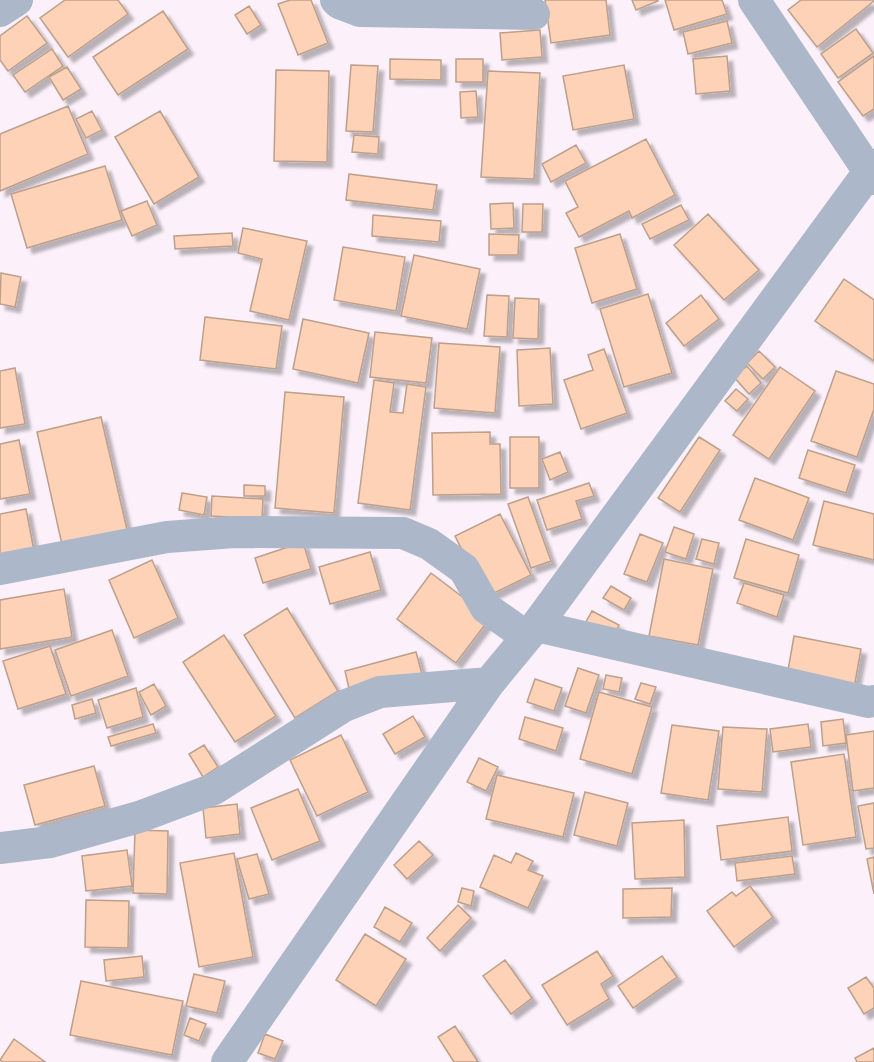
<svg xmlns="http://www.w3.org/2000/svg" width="874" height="1062" font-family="'Roboto Serif',serif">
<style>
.building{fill:#fdd2b6;stroke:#bd9f8b;stroke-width:1.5;filter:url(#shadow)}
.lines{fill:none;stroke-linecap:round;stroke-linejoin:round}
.street{stroke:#acb8c9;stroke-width:32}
</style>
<defs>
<filter id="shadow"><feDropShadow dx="5.5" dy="5.5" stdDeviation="1.5" flood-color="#0004"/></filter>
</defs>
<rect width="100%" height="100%" fill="#fcf1fb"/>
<path class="building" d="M 65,0 L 118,0 L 128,14 L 68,57 L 40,18 Z
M 290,0 L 311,0 L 328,43 L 298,55 L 278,4 Z
M 545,0 L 606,0 L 610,35 L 551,43 Z
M 632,0 L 658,0 L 658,1 L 636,10 Z
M 665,0 L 722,0 L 727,14 L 674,30 Z
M 801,0 L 874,0 L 874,1 L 817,47 L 788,10 Z
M 249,6 L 261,25 L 247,34 L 235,15 Z
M 163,11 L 188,49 L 118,95 L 93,57 Z
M 27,16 L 47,43 L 8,71 L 0,60 L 0,36 Z
M 727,21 L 732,43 L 688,54 L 683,32 Z
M 856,29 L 873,53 L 838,78 L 821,54 Z
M 540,30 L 542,57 L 502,60 L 500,33 Z
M 52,49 L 63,66 L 25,92 L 13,75 Z
M 727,56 L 730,91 L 696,94 L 693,59 Z
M 874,56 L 874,109 L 863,116 L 838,82 Z
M 390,59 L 441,60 L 441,80 L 390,79 Z
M 456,59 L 483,59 L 483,82 L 456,82 Z
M 351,65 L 378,66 L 373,132 L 346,131 Z
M 624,65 L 634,119 L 573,130 L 563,76 Z
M 67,67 L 81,89 L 63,100 L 49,77 Z
M 276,70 L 329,71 L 327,162 L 274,161 Z
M 488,71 L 540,73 L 534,179 L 481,177 Z
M 476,91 L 478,117 L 461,118 L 460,92 Z
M 68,106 L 88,154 L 0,191 L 0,134 Z
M 92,111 L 102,130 L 86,138 L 76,119 Z
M 160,111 L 199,177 L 154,204 L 115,137 Z
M 354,135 L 379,137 L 378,154 L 352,152 Z
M 646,139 L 675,195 L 632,218 L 629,211 L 579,237 L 566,213 L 578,207 L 565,181 Z
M 576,145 L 586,163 L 551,182 L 542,164 Z
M 105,166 L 122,220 L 27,248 L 11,194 Z
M 349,174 L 437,185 L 433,210 L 346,200 Z
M 147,201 L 157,225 L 132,236 L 121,211 Z
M 513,203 L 514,228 L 491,229 L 490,204 Z
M 523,204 L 543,204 L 542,232 L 522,232 Z
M 681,205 L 689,220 L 650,239 L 642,224 Z
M 708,214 L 759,270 L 724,300 L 674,245 Z
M 373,215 L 441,221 L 439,242 L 372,236 Z
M 243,228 L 307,241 L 289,320 L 250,311 L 262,259 L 238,253 Z
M 232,233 L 233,246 L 175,249 L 174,236 Z
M 489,234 L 519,235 L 518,255 L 489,255 Z
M 620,234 L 637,289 L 592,303 L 575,248 Z
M 343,247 L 405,257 L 396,311 L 334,300 Z
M 414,255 L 480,269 L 467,329 L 401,316 Z
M 1,273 L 21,277 L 15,307 L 0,304 Z
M 844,279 L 874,300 L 874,361 L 815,321 Z
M 648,294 L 672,373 L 624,387 L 600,309 Z
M 487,295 L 509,296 L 507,337 L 484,336 Z
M 701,295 L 719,319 L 684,346 L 666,323 Z
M 515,298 L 539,299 L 538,339 L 513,338 Z
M 205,317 L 282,326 L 276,369 L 200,360 Z
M 303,319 L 369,333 L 358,383 L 293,369 Z
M 375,332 L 432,338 L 426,383 L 370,377 Z
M 439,343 L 500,347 L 495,413 L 434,408 Z
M 550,348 L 553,404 L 519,406 L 517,350 Z
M 604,349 L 627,413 L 581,429 L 564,380 L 593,370 L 588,355 Z
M 759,351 L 775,367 L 763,379 L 747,363 Z
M 747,366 L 761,383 L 749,394 L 734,377 Z
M 780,367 L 815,391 L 769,459 L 733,435 Z
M 15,368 L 25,424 L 0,428 L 0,371 Z
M 836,371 L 874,384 L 874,409 L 857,457 L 811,441 Z
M 374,380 L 394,383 L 390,412 L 403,413 L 407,384 L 426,387 L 410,510 L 358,503 Z
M 736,389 L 748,399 L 737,411 L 725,401 Z
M 285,392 L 344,397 L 334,513 L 275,508 Z
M 101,417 L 128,534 L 63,549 L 37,432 Z
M 490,432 L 490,444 L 500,444 L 501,494 L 433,495 L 432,433 Z
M 510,437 L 539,437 L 539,488 L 510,488 Z
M 699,437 L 720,450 L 680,512 L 658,498 Z
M 19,440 L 30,494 L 0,499 L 0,444 Z
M 808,450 L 855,465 L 846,493 L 799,478 Z
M 560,452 L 568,472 L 550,480 L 542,459 Z
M 755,478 L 809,498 L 793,540 L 739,520 Z
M 589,483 L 594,496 L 576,501 L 582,519 L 547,530 L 537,500 Z
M 244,485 L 265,486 L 265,496 L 244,496 Z
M 182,493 L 207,497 L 204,515 L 179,510 Z
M 212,496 L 263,499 L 262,519 L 211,516 Z
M 528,497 L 551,561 L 531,568 L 508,504 Z
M 824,501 L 874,514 L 874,560 L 813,545 Z
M 26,509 L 35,556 L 0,562 L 0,514 Z
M 500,514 L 531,575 L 486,597 L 455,536 Z
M 674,527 L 694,534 L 686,559 L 665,552 Z
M 640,534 L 663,543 L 647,582 L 624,574 Z
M 702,539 L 719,543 L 714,564 L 696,559 Z
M 746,539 L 799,555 L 788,593 L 734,578 Z
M 303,542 L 311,569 L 263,583 L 255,558 Z
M 370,552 L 381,590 L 330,604 L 319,567 Z
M 664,559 L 713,569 L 698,645 L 649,636 Z
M 152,560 L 178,618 L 134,638 L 109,580 Z
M 431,573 L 490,618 L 456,663 L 397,619 Z
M 744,583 L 784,595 L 777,617 L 737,603 Z
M 611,586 L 631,598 L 624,610 L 603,598 Z
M 64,589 L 72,637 L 0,649 L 0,600 Z
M 287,608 L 338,691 L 295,718 L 244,635 Z
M 592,611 L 619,625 L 610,643 L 582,629 Z
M 112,630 L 128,676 L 71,696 L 55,650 Z
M 224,635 L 276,716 L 235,742 L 183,662 Z
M 794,636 L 861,649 L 854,688 L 787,676 Z
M 50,646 L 66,694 L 18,709 L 3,661 Z
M 416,652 L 422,674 L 350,693 L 345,671 Z
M 578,668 L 599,675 L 586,713 L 565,706 Z
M 606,675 L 622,678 L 619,692 L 603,689 Z
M 535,679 L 562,688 L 554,711 L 527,702 Z
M 641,683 L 656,687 L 650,704 L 635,699 Z
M 154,684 L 166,706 L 151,715 L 139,692 Z
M 136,688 L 143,717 L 107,728 L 98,700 Z
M 599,692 L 652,707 L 632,774 L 580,759 Z
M 92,699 L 96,713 L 75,719 L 72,705 Z
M 413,716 L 425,737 L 395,754 L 383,734 Z
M 525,717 L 563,728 L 556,751 L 519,739 Z
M 843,719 L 846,743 L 823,746 L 821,722 Z
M 153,724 L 156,733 L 111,746 L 108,737 Z
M 808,724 L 811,747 L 773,752 L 770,729 Z
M 672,725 L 719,731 L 708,800 L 661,793 Z
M 723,727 L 767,729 L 762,792 L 718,789 Z
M 874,731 L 874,788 L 853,791 L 846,735 Z
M 341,735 L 368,792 L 317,816 L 290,760 Z
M 204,745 L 218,767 L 203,777 L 189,754 Z
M 844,754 L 856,837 L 803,845 L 791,762 Z
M 479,758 L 498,767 L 486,791 L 467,782 Z
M 94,766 L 105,806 L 35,825 L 24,785 Z
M 497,775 L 574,793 L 563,837 L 486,819 Z
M 298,789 L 320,841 L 272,860 L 251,808 Z
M 585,792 L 628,803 L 617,846 L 574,835 Z
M 874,803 L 874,848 L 866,849 L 858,806 Z
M 237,804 L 240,834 L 206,838 L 203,808 Z
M 788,817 L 792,851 L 721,860 L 717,826 Z
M 684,820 L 685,877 L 635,879 L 632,823 Z
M 135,830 L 168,831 L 167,894 L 133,893 Z
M 419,841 L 433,855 L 407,879 L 394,865 Z
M 127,850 L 132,886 L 86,891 L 82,856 Z
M 234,853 L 253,957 L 199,967 L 180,863 Z
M 516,853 L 533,861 L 528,870 L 543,876 L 528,908 L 480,887 L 494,855 L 511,863 Z
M 257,854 L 269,894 L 249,899 L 237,859 Z
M 792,856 L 795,874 L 737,881 L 735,863 Z
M 874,857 L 874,894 L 867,859 Z
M 750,886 L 773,917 L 734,947 L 707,911 L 732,892 L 736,896 Z
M 462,888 L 474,891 L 471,906 L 458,902 Z
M 672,888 L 671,917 L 623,918 L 623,889 Z
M 86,900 L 129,901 L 128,948 L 85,947 Z
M 458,905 L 471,918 L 440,951 L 427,938 Z
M 385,907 L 412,923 L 400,942 L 374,927 Z
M 365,934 L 406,959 L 376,1006 L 336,980 Z
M 597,951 L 613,976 L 601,984 L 609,999 L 567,1025 L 542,985 Z
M 142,956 L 144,977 L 106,981 L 104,960 Z
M 662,956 L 677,977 L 633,1008 L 618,986 Z
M 505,960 L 532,998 L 511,1014 L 483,976 Z
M 194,974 L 225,981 L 217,1013 L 186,1006 Z
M 866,977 L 874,988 L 874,1008 L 864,1014 L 848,988 Z
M 81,981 L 183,1001 L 172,1055 L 70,1035 Z
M 190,1018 L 206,1024 L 199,1041 L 184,1035 Z
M 455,1026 L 478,1062 L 454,1062 L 438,1037 Z
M 265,1034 L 283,1041 L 275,1059 L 258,1053 Z
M 14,1039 L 45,1062 L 3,1062 L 0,1060 Z
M 874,1048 L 874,1062 L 857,1062 L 855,1058 Z"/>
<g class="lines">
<path class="street" d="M 336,0 L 339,3 L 360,11 L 534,14
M 754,0 L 874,179
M 0,11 L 17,0
M 0,569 L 167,537 L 235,532 L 403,533 L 429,544 L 464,569 L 486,608 L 527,637
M 536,626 L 868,702 L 874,701
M 0,848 L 50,842 L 139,817 L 214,789 L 344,706 L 380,692 L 489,683
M 227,1062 L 489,683 L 536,626 L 874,165"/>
</g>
</svg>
